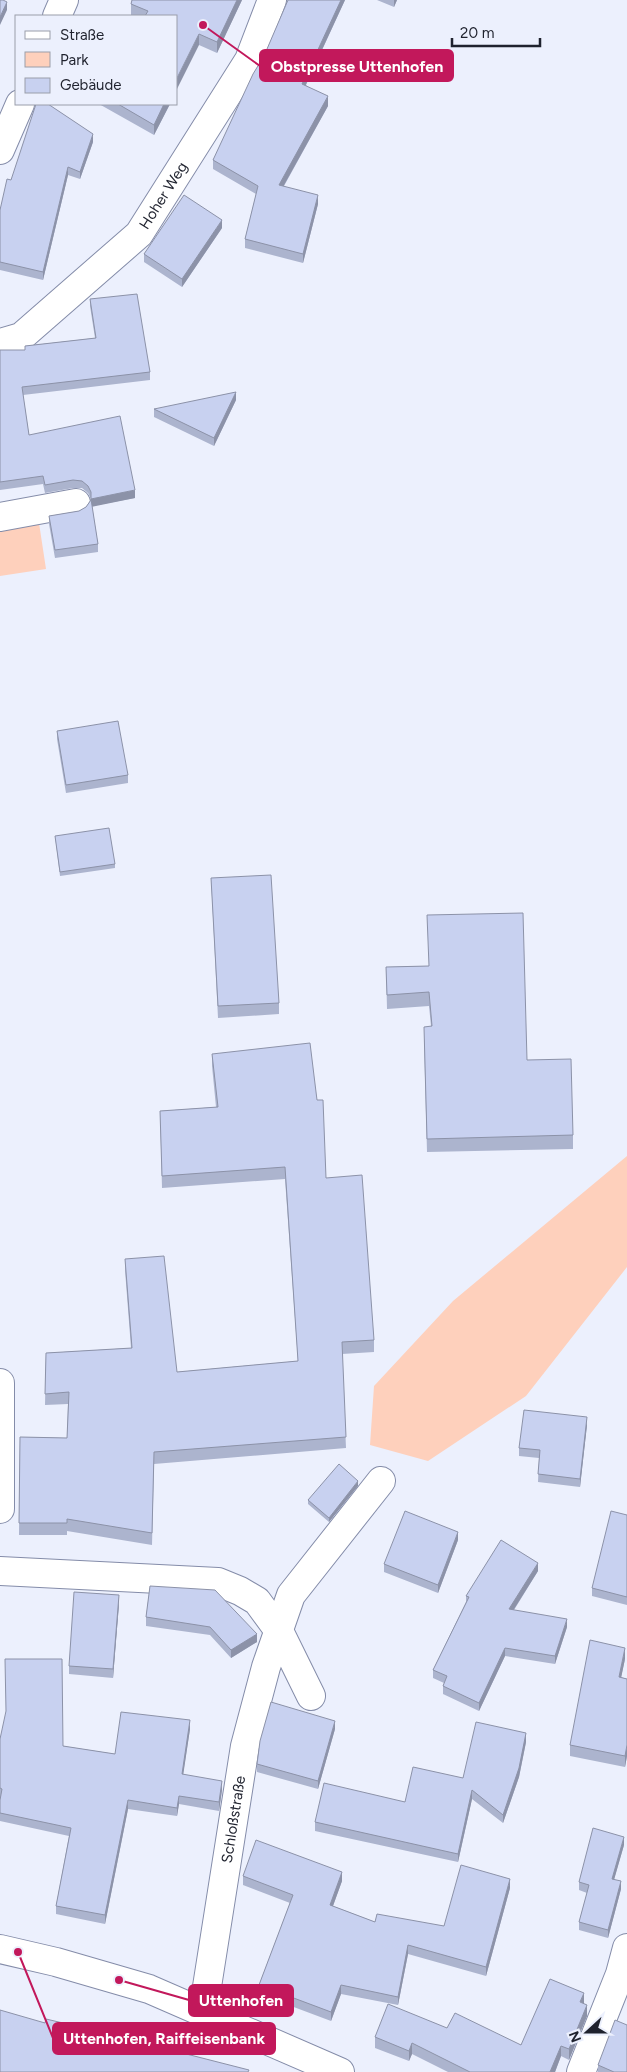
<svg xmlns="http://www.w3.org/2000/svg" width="627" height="2072" font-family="Figtree,sans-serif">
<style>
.green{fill:#fed0bc}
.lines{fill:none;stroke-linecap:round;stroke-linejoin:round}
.street-casing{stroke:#848ca9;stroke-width:30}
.secondary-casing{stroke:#848ca9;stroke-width:30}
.street{stroke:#fff;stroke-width:28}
.secondary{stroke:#fff;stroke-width:28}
.wall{fill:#acb4ce}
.shaded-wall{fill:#8c92a8}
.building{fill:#c8d1f0;stroke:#8c92a8}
.labels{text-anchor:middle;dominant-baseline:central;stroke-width:5;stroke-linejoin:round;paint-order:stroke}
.street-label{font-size:15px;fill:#1f222e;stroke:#ecf0fd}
.leader{fill:none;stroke:#c2185b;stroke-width:2}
.callout-dot{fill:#c2185b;stroke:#ecf0fd;stroke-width:2}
.callout{fill:#c2185b;stroke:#c2185b;stroke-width:2}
.callout-label{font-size:16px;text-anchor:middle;font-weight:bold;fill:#fff}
</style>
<rect width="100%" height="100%" fill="#ecf0fd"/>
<path class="green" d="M 39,523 L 46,569 L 0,576 L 0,529 Z
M 627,1156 L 627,1267 L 526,1396 L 428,1461 L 370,1445 L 374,1386 L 453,1301 Z"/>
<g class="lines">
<g class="street-casing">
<g id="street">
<path d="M 57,16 L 64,0"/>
<path d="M 0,150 L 20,104"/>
<path id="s1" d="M 0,343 L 21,337 L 139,234 L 249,60 L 272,0"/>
<path d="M 0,517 L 76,503"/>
<path d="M 0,1383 L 0,1509"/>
<path d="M 0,1571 L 218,1582 L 240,1591 L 257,1601 L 279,1631 L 311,1696"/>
<path id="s2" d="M 203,2012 L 245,1746 L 266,1667 L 291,1595 L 381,1481"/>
<path d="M 581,2072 L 620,1974 L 627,1948"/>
</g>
</g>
<g class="secondary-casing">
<path id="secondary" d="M 0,1949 L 56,1962 L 149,1989 L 340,2072"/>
</g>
<use href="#street" class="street"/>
<use href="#secondary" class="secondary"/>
</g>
<path class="wall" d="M 132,0 L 242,0 L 217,53 L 199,45 L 176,16 L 134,16 L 131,15 L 131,4 Z
M 288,0 L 345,0 L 306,85 L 328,106 L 284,186 L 318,204 L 303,263 L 245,248 L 245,239 L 256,194 L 213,169 L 213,160 L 264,56 Z
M 377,0 L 397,0 L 394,7 Z
M 99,104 L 170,104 L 154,135 Z
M 93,142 L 80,179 L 68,175 L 43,280 L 0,270 L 0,210 L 11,180 Z
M 222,228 L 182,287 L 144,262 L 144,254 Z
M 90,299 L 150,372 L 150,380 L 23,395 L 29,435 L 135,498 L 92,506 L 98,544 L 98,552 L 55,558 L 49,524 L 49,516 L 79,511 L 86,507 L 91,499 L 88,493 L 82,488 L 73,488 L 45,493 L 43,484 L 0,490 L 0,350 L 25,350 L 25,346 L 95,338 L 90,306 Z
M 236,400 L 214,446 L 154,417 L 154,409 Z
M 57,731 L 128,775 L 128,783 L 66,793 L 57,739 Z
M 55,836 L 115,864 L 115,868 L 60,876 Z
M 211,878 L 279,1003 L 279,1014 L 218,1018 Z
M 428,966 L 527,1060 L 573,1135 L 573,1149 L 427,1152 L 424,1041 L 431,1026 L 429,1006 L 387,1009 L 386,967 Z
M 212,1054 L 326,1178 L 374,1340 L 374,1352 L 342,1354 L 346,1448 L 154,1464 L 152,1545 L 67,1531 L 67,1535 L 19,1535 L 20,1437 L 67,1438 L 68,1404 L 45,1405 L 46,1353 L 131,1348 L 125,1270 L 125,1259 L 177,1372 L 298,1361 L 285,1179 L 162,1188 L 160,1111 L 216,1107 L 212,1066 Z
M 587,1425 L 580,1487 L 538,1482 L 539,1458 L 519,1456 L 519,1448 Z
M 358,1486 L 329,1522 L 308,1504 L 308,1500 Z
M 627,1515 L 627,1605 L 592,1596 L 592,1588 Z
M 458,1540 L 438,1593 L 384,1572 L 384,1564 Z
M 538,1571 L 514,1610 L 567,1627 L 555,1664 L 505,1656 L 479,1711 L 443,1694 L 443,1686 L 444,1683 L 433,1678 L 433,1670 L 466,1602 L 466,1596 Z
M 150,1586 L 257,1642 L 231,1658 L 210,1635 L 146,1626 L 146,1617 Z
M 119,1604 L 113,1678 L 69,1674 L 69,1666 Z
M 625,1659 L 621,1677 L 627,1679 L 627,1756 L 625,1767 L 570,1756 L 570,1745 Z
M 190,1729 L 183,1774 L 222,1790 L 219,1811 L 179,1804 L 177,1816 L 128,1809 L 105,1924 L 56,1914 L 56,1906 L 69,1836 L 0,1821 L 0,1739 L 63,1746 L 115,1754 Z
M 335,1729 L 318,1789 L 257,1772 L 257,1764 Z
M 526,1742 L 519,1777 L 503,1823 L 472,1799 L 458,1862 L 315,1831 L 315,1822 L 405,1802 L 463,1778 Z
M 624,1845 L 614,1879 L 621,1889 L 608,1938 L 579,1930 L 579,1922 L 587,1893 L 579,1890 L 579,1882 Z
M 243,1876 L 342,1881 L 333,1906 L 375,1922 L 444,1926 L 510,1888 L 486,1976 L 408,1954 L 398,2005 L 341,1994 L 331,2021 L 259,1994 L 259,1985 L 290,1903 L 243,1885 Z
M 584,2004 L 587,2016 L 569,2060 L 561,2056 L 555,2072 L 448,2072 L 412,2054 L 409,2061 L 375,2048 L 375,2037 L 447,2028 L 521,2045 Z
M 598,2065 L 627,2072 L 598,2072 Z"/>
<path class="shaded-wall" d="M 237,0 L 242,0 L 217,53 L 217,42 Z
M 341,0 L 345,0 L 302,93 L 302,84 Z
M 394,0 L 397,0 L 394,7 Z
M 7,2 L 7,10 L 0,25 L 0,17 Z
M 199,34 L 199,45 L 176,91 L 176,80 Z
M 328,96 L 328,106 L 279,194 L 279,185 Z
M 164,104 L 170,104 L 154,135 L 154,125 Z
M 93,134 L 93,142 L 80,179 L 80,172 Z
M 68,167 L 68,175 L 43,280 L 43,272 Z
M 318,195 L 318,204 L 303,263 L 303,254 Z
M 222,220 L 222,228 L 182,287 L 182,279 Z
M 236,392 L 236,400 L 214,446 L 214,438 Z
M 135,490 L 135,498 L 91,507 L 91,499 Z
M 587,1417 L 587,1425 L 580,1487 L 580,1479 Z
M 358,1481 L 358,1486 L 329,1522 L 329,1518 Z
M 458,1532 L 458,1540 L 438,1593 L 438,1585 Z
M 538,1563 L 538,1571 L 509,1617 L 509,1609 Z
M 119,1595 L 119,1604 L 113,1678 L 113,1669 Z
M 567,1619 L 567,1627 L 555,1664 L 555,1656 Z
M 257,1634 L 257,1642 L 231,1658 L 231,1650 Z
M 505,1648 L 505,1656 L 479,1711 L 479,1703 Z
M 625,1648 L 625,1659 L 619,1688 L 619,1677 Z
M 190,1720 L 190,1729 L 182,1783 L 182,1774 Z
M 335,1721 L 335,1729 L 318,1789 L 318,1781 Z
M 526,1733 L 526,1742 L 519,1777 L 503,1823 L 503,1815 Z
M 627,1745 L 627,1756 L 625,1767 L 625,1756 Z
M 222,1781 L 222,1790 L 219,1811 L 219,1802 Z
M 472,1790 L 472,1799 L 458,1862 L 458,1854 Z
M 179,1796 L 179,1804 L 177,1816 L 177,1808 Z
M 128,1800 L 128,1809 L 105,1924 L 105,1915 Z
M 624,1837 L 624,1845 L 612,1887 L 612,1879 Z
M 342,1872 L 342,1881 L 330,1914 L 330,1905 Z
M 510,1879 L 510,1888 L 486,1976 L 486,1967 Z
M 621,1881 L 621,1889 L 608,1938 L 608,1930 Z
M 408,1945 L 408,1954 L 398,2005 L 398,1997 Z
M 341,1985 L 341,1994 L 331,2021 L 331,2012 Z
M 584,1993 L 584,2004 L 580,2002 Z
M 587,2005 L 587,2016 L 569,2060 L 569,2049 Z
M 412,2043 L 412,2054 L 409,2061 L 409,2051 Z
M 561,2046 L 561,2056 L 555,2072 L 550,2072 Z"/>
<path class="building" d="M 0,0 L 3,0 L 7,2 L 0,17 Z
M 132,0 L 237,0 L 217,42 L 199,34 L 176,80 L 176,16 L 145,16 L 148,11 L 131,4 Z
M 288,0 L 341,0 L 302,84 L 328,96 L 279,185 L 318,195 L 303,254 L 245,239 L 258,186 L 213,160 L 253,74 L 264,56 Z
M 36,104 L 48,104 L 93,134 L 80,172 L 68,167 L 43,272 L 0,262 L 0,210 L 7,179 L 11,180 Z
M 118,104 L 164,104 L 154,125 Z
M 184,195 L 222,220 L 182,279 L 144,254 Z
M 137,294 L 150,372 L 22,387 L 29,435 L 120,416 L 135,490 L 91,499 L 98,544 L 55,550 L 49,516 L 79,511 L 86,507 L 91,500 L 91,492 L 88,486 L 82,481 L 73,480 L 45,485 L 43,476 L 0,482 L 0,350 L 25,350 L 25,346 L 96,338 L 90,299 Z
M 236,392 L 214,438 L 154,409 Z
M 118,721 L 128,775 L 66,785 L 57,731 Z
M 109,828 L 115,864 L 60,872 L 55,836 Z
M 271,875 L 279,1003 L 218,1006 L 211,878 Z
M 523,913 L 527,1060 L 571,1059 L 573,1135 L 427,1139 L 424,1027 L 432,1026 L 429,992 L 387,995 L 386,967 L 429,966 L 427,915 Z
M 310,1043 L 317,1100 L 323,1100 L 326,1178 L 362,1175 L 374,1340 L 342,1342 L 346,1437 L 154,1452 L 152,1533 L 67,1519 L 67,1523 L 19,1523 L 20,1437 L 67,1438 L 69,1392 L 45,1394 L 46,1353 L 132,1348 L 125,1259 L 164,1256 L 177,1372 L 298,1361 L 285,1167 L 162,1176 L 160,1111 L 218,1107 L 212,1054 Z
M 524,1410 L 587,1417 L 580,1479 L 538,1474 L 540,1450 L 519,1448 Z
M 339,1464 L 358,1481 L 329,1518 L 308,1500 Z
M 405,1511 L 458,1532 L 438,1585 L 384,1564 Z
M 611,1511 L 627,1515 L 627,1597 L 592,1588 Z
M 501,1540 L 538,1563 L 509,1609 L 567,1619 L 555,1656 L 505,1648 L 479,1703 L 443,1686 L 447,1676 L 433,1670 L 469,1597 L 466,1596 Z
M 150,1586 L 215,1590 L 257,1634 L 231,1650 L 210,1627 L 146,1617 Z
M 74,1592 L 119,1595 L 113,1669 L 69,1666 Z
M 590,1640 L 625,1648 L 619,1677 L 627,1679 L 627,1745 L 625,1756 L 570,1745 Z
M 5,1659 L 62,1659 L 63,1746 L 115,1754 L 121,1712 L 190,1720 L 182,1774 L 222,1781 L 219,1802 L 179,1796 L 177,1808 L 128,1800 L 105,1915 L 56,1906 L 71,1828 L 0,1813 L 0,1800 L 2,1789 L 0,1788 L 0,1739 L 6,1711 Z
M 271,1702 L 335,1721 L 318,1781 L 257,1764 L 260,1741 Z
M 476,1722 L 526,1733 L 519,1768 L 503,1815 L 472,1790 L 458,1854 L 315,1822 L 324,1783 L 405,1802 L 413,1767 L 463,1778 Z
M 593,1828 L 624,1837 L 612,1879 L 621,1881 L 608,1930 L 579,1922 L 589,1885 L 579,1882 Z
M 256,1840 L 342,1872 L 330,1905 L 375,1922 L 377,1914 L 444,1926 L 461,1865 L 510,1879 L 486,1967 L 408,1945 L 398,1997 L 341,1985 L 331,2012 L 259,1985 L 293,1895 L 243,1876 Z
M 550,1979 L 584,1993 L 580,2002 L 587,2005 L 569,2049 L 561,2046 L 550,2072 L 470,2072 L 412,2043 L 409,2051 L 375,2037 L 388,2004 L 447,2028 L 455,2013 L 521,2045 Z
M 0,2010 L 45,2023 L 46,2019 L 97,2031 L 96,2037 L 154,2051 L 155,2046 L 249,2070 L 248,2072 L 0,2072 Z
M 615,2020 L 627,2025 L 627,2072 L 614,2072 L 598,2065 Z"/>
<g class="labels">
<g class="street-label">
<text stroke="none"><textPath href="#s1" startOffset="224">Hoher Weg</textPath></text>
<text stroke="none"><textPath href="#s2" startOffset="195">Schloßstraße</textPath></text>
</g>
</g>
<path class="leader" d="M203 25L260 66M119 1980L189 2000M18 1952L53 2038"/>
<g class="callout-dot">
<circle cx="203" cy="25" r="5"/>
<circle cx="119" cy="1980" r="5"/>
<circle cx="18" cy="1952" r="5"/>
</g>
<g class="callout">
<rect x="260" y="50" width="193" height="31" rx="5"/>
<rect x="189" y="1985" width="104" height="31" rx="5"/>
<rect x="53" y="2023" width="222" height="31" rx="5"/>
</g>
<g class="callout-label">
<text x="357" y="72">Obstpresse Uttenhofen</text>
<text x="241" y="2006">Uttenhofen</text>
<text x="164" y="2044">Uttenhofen, Raiffeisenbank</text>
</g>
<rect x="15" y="15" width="162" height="90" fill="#ecf0fd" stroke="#9a9eaa"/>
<rect x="25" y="31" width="25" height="8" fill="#ffffff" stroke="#9a9eaa"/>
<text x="60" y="40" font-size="15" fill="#1f222e">Straße</text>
<rect x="25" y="52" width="25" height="15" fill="#fed0bc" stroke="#9a9eaa"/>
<text x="60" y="65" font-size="15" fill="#1f222e">Park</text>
<rect x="25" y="78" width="25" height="15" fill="#c8d1f0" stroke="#9a9eaa"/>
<text x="60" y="90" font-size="15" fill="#1f222e">Gebäude</text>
<g transform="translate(587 2032) rotate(249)" stroke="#ecf0fd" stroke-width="4" paint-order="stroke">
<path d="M0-4L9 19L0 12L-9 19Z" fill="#1f222e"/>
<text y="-8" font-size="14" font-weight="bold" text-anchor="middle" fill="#1f222e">N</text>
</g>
<path d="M452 38v8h88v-8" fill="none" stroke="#1f222e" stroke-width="2.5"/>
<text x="460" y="38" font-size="15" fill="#1f222e" stroke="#ecf0fd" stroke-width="4" paint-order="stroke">20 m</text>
</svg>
